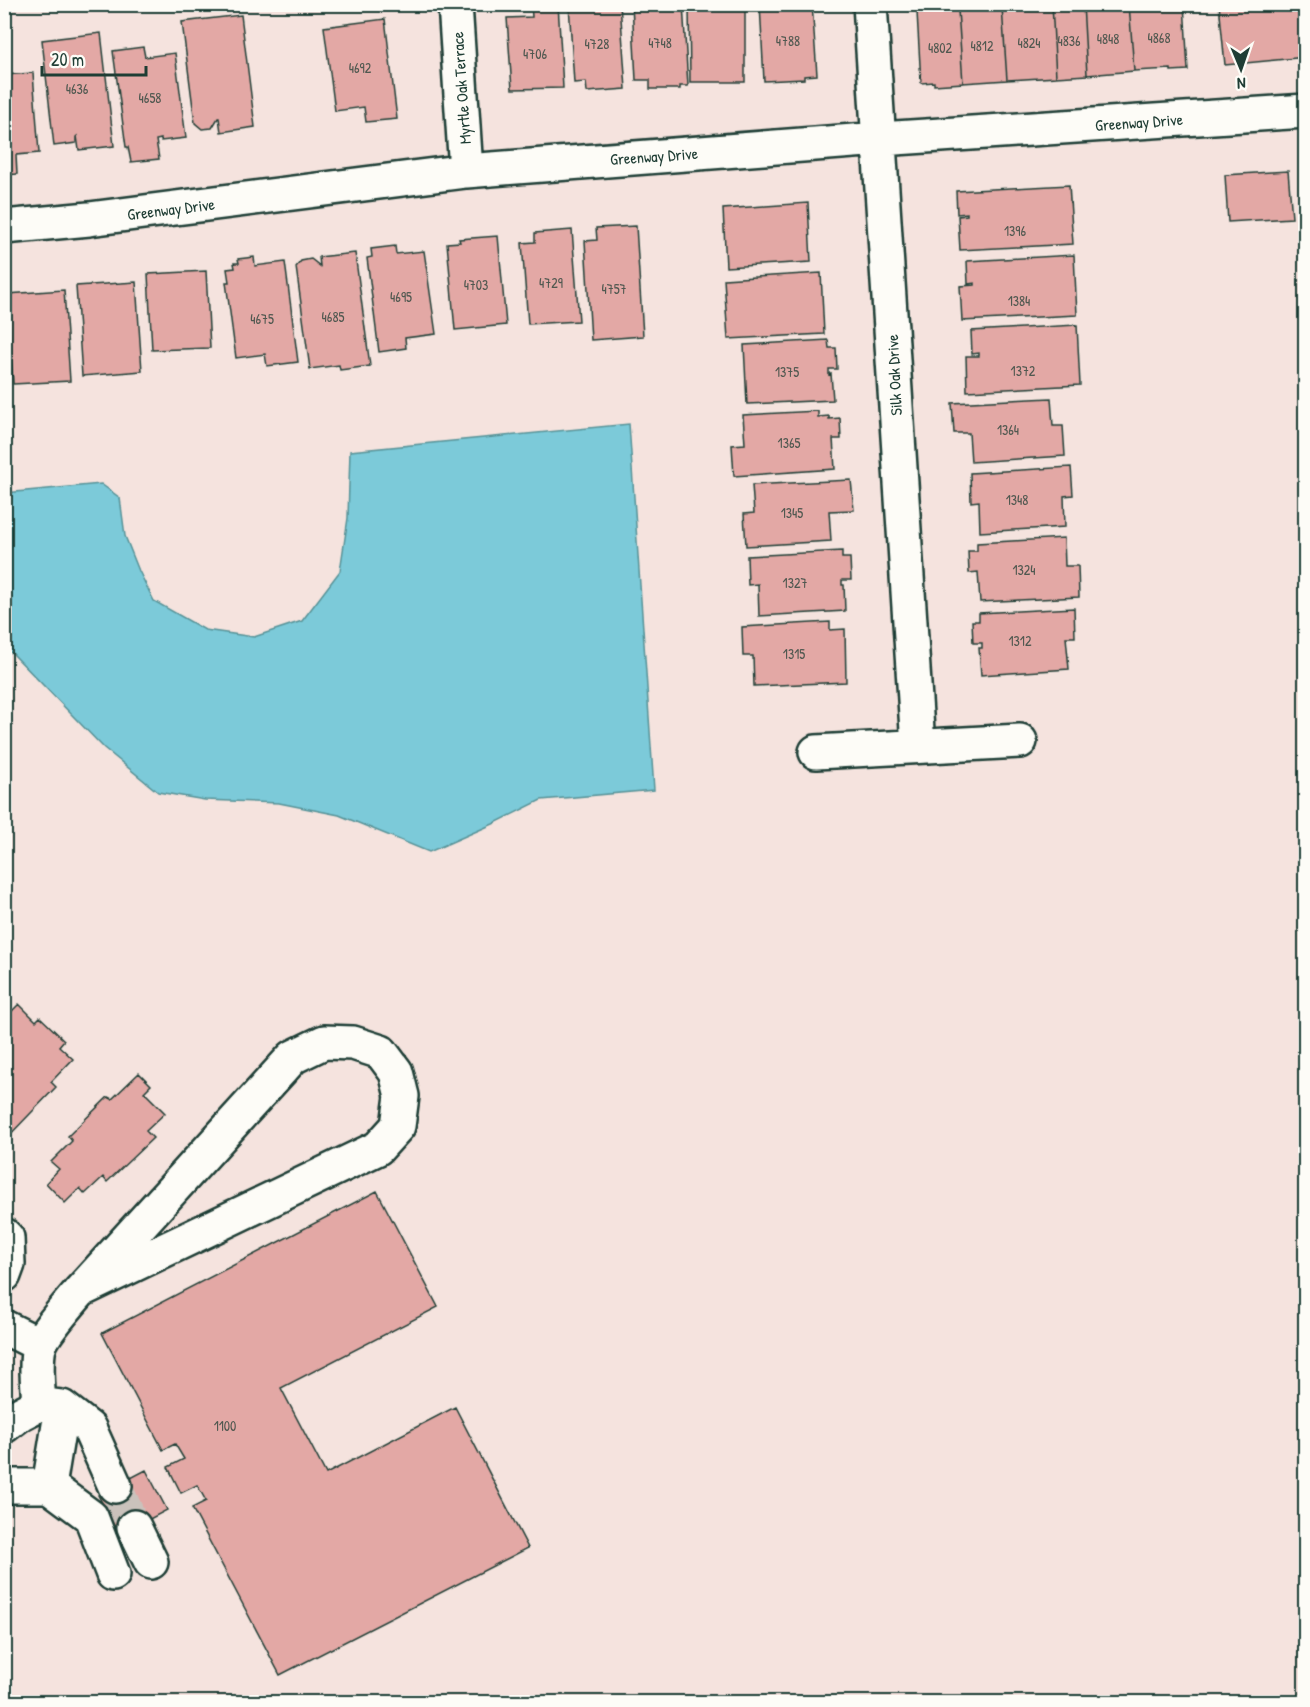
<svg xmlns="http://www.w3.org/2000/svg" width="1310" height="1707" font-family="'Patrick Hand',sans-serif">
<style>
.water{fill:#7bcad9;stroke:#569297;stroke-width:1.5}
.building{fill:#e3a8a5;stroke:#1f3d34;stroke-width:1.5}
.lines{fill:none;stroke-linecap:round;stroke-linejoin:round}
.minor-tunnel{stroke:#cac2bc;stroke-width:33;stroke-dasharray:33 16;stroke-linecap:butt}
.minor-casing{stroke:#1f3d34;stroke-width:38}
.minor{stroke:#fdfcf7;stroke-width:33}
.labels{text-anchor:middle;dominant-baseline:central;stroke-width:4.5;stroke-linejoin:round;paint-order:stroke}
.number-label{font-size:14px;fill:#505850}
.street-label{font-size:16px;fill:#1f3d34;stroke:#fdfcf7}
</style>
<rect width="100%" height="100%" fill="#f5e3de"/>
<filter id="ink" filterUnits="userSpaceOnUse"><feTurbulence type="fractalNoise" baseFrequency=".0167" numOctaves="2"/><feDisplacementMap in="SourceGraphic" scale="12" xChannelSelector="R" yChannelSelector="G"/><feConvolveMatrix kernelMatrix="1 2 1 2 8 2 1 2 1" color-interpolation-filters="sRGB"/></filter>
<g filter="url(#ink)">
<path class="water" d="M 629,424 L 654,790 L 541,800 L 493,824 L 429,852 L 339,815 L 279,803 L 205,800 L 158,792 L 104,748 L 12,653 L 5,650 L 5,493 L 101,484 L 120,498 L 125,536 L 139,571 L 154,601 L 205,630 L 254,637 L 302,621 L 340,571 L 348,518 L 350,451 Z"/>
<path class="building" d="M 531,4 L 558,4 L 563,88 L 512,89 L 507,18 L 532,17 Z
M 569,4 L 620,4 L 626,89 L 587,92 L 586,82 L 574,83 Z
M 632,4 L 683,4 L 688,86 L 680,86 L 680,89 L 650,89 L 650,80 L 636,80 Z
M 689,4 L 745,4 L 745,82 L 690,82 Z
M 760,4 L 812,4 L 817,75 L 804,76 L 804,79 L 764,81 Z
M 1028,4 L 1052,4 L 1056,77 L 1007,80 L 1002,7 Z
M 1052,4 L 1083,4 L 1087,75 L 1056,77 Z
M 1083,4 L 1129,4 L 1134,71 L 1087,75 Z
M 1129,4 L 1184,4 L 1188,70 L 1171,71 L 1171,69 L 1134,71 Z
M 1219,4 L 1306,4 L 1306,57 L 1225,65 Z
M 1002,7 L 1007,80 L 963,83 L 958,10 Z
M 958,10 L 963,83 L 934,85 L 934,82 L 921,83 L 917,12 Z
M 241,15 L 255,127 L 221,132 L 219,118 L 218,118 L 212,128 L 202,129 L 195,123 L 182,22 Z
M 385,19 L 397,119 L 366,122 L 364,107 L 335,111 L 324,27 Z
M 101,33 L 114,146 L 79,150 L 77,136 L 76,137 L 76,143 L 54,146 L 42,40 Z
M 143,47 L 145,57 L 175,53 L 186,138 L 161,141 L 161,139 L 156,140 L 159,159 L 131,162 L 128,147 L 126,147 L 113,51 Z
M 33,73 L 39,153 L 16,155 L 17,174 L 4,175 L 4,75 Z
M 1288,171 L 1292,218 L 1228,222 L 1225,175 Z
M 1069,185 L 1073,244 L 960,250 L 958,216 L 967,215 L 967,213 L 957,214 L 956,191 Z
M 808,203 L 811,262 L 726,267 L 723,209 Z
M 636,226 L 643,336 L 591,340 L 585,241 L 597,240 L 596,228 Z
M 572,230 L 579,321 L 528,324 L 522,243 L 535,242 L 535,233 Z
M 498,236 L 506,325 L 455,330 L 447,243 L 460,242 L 459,239 Z
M 395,246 L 396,254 L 424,251 L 436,334 L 405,338 L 406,348 L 379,352 L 367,258 L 372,257 L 371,249 Z
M 355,253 L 370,366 L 340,370 L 339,365 L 310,369 L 296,267 L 301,261 L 311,259 L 320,266 L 319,257 Z
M 1074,255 L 1077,315 L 962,321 L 960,286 L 975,285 L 975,283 L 968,284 L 967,261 Z
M 254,257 L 255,266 L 285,262 L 298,362 L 267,366 L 265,354 L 236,358 L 226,282 L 229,282 L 227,269 L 235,268 L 234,263 L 239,263 L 238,259 Z
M 206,271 L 210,348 L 152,350 L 148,274 Z
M 821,273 L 824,334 L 728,339 L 724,279 Z
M 136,282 L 142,371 L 82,376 L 76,286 Z
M 64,290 L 70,381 L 13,384 L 7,294 Z
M 1077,325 L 1080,385 L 967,391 L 966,356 L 979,356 L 979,353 L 972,354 L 971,331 Z
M 828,340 L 829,348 L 836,348 L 837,369 L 829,369 L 829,375 L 831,374 L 833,400 L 747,404 L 744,345 Z
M 1051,398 L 1053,426 L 1063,426 L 1065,456 L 971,462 L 969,433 L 954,433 L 952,403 Z
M 818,411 L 818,417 L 829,416 L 829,419 L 840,418 L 841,439 L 833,439 L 835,469 L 734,476 L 732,445 L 745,444 L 743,415 Z
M 1071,467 L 1073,495 L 1064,496 L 1065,527 L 980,532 L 979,501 L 971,502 L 970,473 Z
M 851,480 L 854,510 L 829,511 L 831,541 L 746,546 L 744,514 L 754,513 L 752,485 Z
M 1064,538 L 1065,566 L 1078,566 L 1079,597 L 980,602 L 978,572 L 969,573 L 968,551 L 977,551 L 977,543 Z
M 842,551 L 842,558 L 850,558 L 851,580 L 842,580 L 842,585 L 844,585 L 845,611 L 759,616 L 758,584 L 748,585 L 747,556 Z
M 1074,608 L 1075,637 L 1066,637 L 1069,669 L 981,675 L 979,648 L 982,648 L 982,643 L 973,643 L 972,621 L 979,621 L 979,613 Z
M 830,622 L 830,630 L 845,629 L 846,682 L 754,686 L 753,656 L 743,656 L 742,627 Z
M 19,1004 L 36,1021 L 40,1017 L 64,1040 L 59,1046 L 73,1059 L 51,1082 L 56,1087 L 4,1141 L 4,1013 L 7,1016 Z
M 139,1073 L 151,1085 L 144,1092 L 165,1113 L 146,1131 L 153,1138 L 107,1182 L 103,1177 L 85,1194 L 80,1188 L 65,1203 L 46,1183 L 59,1169 L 51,1162 L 72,1141 L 68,1136 L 108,1097 L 112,1099 Z
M 377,1191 L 438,1307 L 281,1388 L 326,1474 L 455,1407 L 528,1548 L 280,1675 L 192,1508 L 206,1501 L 197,1485 L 181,1493 L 168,1467 L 184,1459 L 175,1444 L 163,1450 L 102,1333 Z
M 146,1470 L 167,1510 L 119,1535 L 98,1495 Z"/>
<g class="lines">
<path class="minor-tunnel" d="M 115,1486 L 134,1527"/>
<g class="minor-casing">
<path id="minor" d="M 455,4 L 466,171
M 870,4 L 918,746
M 4,227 L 89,219 L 466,171 L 880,139 L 1306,111
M 816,752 L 1020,741
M 4,1235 L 7,1238 L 8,1264 L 4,1275
M 4,1327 L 40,1345
M 39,1404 C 38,1386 35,1365 39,1347 C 43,1333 71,1302 81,1290 L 293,1057 L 324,1042 L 353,1043 L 381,1052 L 396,1072 L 402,1096 L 398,1126 L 378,1148 L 81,1290
M 4,1426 L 20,1414 L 39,1404 L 62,1407 L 89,1428 L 115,1486
M 4,1486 L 49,1486 L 91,1517 L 113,1574
M 49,1486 L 62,1407
M 134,1527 L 151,1562"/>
</g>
<use href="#minor" class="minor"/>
</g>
</g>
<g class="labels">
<g class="number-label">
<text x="1159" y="37">4868</text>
<text x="1108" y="38">4848</text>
<text x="788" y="40">4788</text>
<text x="1069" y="40">4836</text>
<text x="660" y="42">4748</text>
<text x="1029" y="42">4824</text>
<text x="597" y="43">4728</text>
<text x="982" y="45">4812</text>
<text x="940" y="47">4802</text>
<text x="535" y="53">4706</text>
<text x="360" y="67">4692</text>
<text x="77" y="88">4636</text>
<text x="150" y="97">4658</text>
<text x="1015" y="230">1396</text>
<text x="551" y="282">4729</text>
<text x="476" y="284">4703</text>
<text x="614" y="288">4757</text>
<text x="401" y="296">4695</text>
<text x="1019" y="300">1384</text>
<text x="333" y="316">4685</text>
<text x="262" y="318">4675</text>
<text x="1023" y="370">1372</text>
<text x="787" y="371">1375</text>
<text x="1008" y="429">1364</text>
<text x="789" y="442">1365</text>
<text x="1017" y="499">1348</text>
<text x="792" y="512">1345</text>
<text x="1024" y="569">1324</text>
<text x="795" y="582">1327</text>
<text x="1020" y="640">1312</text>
<text x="794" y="653">1315</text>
<text x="225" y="1425">1100</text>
</g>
<g class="street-label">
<text transform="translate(461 88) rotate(-94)">Myrtle Oak Terrace</text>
<text transform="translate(1139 122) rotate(-4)">Greenway Drive</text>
<text transform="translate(654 156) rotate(-4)">Greenway Drive</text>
<text transform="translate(171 209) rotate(-7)">Greenway Drive</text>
<text transform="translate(894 375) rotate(-93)">Silk Oak Drive</text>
</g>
</g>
<rect width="1310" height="1707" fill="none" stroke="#fdfcf7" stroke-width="24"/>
<rect x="12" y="12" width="1286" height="1683" fill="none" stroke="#1f3d34" stroke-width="2" filter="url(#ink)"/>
<g transform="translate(1241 69) rotate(178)" stroke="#fdfcf7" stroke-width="4.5" paint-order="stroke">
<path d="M0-4.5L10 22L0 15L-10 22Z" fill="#1f3d34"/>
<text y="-9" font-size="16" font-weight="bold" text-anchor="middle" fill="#1f3d34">N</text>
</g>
<path d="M42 66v9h104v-9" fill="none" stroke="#1f3d34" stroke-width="3"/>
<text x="51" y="66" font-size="18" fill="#1f3d34" stroke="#fdfcf7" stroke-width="4.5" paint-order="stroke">20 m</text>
</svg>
